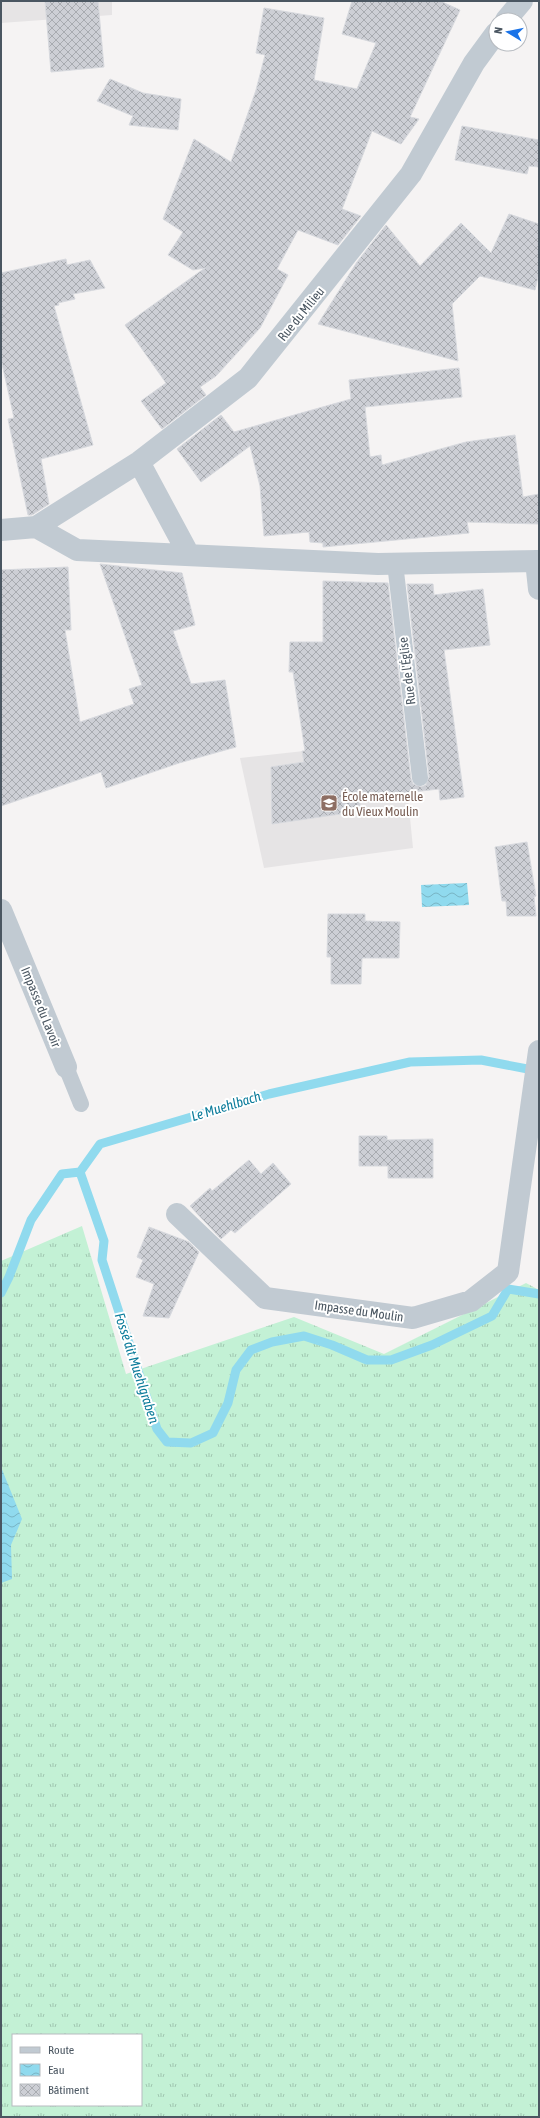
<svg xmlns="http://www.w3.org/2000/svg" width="540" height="2118" font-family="'Asap Condensed',sans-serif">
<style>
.education{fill:#e6e4e5}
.grass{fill:url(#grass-tufts);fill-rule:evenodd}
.water{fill:url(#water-waves)}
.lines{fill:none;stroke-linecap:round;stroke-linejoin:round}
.stream{stroke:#90daee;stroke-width:9}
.building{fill:url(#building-cross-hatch);stroke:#d7d9de}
.service{stroke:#c1cad2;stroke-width:16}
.minor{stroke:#c1cad2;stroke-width:22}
.labels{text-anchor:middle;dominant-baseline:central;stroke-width:4;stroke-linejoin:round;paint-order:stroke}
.street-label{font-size:13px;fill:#4a5661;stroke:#fff}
.education-label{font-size:13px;fill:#785e54;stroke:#fff;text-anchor:start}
.water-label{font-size:14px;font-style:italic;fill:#0c7c9b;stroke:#fff}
</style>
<defs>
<pattern id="grass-tufts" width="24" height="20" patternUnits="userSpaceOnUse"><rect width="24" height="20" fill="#c3f1d5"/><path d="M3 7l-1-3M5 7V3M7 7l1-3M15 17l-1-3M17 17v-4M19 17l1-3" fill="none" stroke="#a0c6b0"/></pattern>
<pattern id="water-waves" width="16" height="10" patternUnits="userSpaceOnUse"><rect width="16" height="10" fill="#90daee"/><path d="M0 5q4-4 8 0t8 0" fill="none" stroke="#78b4c4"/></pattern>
<pattern id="building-cross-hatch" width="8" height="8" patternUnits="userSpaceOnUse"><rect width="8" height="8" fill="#cdcfd5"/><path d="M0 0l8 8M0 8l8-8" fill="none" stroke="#a8abb0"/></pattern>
</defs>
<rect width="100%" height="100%" fill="#f5f3f3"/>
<path class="education" d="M 1,1 L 112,1 L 112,15 L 1,23 Z
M 402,737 L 413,848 L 264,868 L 240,758 L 304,751 Z"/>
<path class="grass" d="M 82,1226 L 126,1374 L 294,1317 L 384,1354 L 526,1283 L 539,1290 L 539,2117 L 1,2117 L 1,1261 ZM 13,2035 L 141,2035 L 141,2105 L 13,2105 Z"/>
<path class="water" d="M 467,883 L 469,905 L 422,907 L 421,885 Z
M 1,1467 L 22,1519 L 11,1545 L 12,1579 L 1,1583 Z"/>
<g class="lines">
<path class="stream" d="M 80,1172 L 104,1241 L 102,1260 L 157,1429 L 167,1442 L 191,1443 L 213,1433 L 228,1403 L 236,1370 L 251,1350 L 272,1342 L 304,1336 L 332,1345 L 367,1360 L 391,1360 L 432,1345 L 492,1316 L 508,1289 L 539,1294
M 1,1293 L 9,1277 L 31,1220 L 62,1174 L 80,1172 L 100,1144 L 269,1094 L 410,1062 L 481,1060 L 538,1071"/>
</g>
<path class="building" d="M 45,1 L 98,1 L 104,67 L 51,72 Z
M 352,1 L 440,1 L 460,10 L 410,117 L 419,119 L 401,144 L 372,131 L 342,209 L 361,216 L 338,245 L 298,230 L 277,269 L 288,275 L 260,328 L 216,376 L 200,387 L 206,395 L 162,429 L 141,401 L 166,383 L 125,325 L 205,268 L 193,270 L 168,255 L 183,232 L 163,219 L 194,139 L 231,162 L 256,90 L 265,55 L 256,53 L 264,8 L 324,18 L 314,80 L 357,89 L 376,43 L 342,34 Z
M 110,79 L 143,93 L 181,99 L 178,130 L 129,125 L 133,116 L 97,101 Z
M 462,126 L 539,140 L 539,167 L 529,166 L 527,174 L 455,160 Z
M 509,214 L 539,224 L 539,273 L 535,290 L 480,276 L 452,304 L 458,361 L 318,324 L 357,262 L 386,225 L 420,266 L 461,223 L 491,253 Z
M 66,259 L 67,265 L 90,260 L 105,288 L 73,294 L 75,299 L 58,303 L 59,305 L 54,306 L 93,445 L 41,459 L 49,504 L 32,515 L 28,515 L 8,419 L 14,418 L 1,359 L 1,273 Z
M 459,368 L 462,397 L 365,407 L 370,457 L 381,455 L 382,465 L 466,442 L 515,435 L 523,497 L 539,494 L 539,524 L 467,522 L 469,533 L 323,547 L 323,543 L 310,542 L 309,532 L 264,536 L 260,486 L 250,446 L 201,482 L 177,449 L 221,415 L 234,432 L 351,399 L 349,380 Z
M 100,564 L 182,573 L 195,625 L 173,631 L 191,684 L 225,680 L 236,747 L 179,763 L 106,788 L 101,772 L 1,806 L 1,570 L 68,567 L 71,630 L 65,630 L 80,722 L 134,704 L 129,689 L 142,685 Z
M 323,581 L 388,583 L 411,779 L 413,784 L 421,787 L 426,785 L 429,777 L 407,584 L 433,584 L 434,595 L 483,589 L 490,645 L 444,650 L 464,797 L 440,800 L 439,789 L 359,798 L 361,811 L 272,824 L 271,767 L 304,762 L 302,751 L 305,751 L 293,672 L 289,672 L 290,642 L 323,642 Z
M 527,842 L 536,896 L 534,897 L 536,916 L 507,916 L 506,901 L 502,901 L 495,847 Z
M 328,914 L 365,914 L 365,921 L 400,922 L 399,958 L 362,958 L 361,984 L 331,984 L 331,957 L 327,957 Z
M 359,1136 L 387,1136 L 387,1140 L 433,1139 L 433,1178 L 388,1178 L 388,1166 L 359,1166 Z
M 249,1160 L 261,1174 L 273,1163 L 291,1184 L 235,1233 L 231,1230 L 221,1239 L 190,1206 L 210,1188 L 212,1191 Z
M 149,1227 L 189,1242 L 199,1252 L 169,1318 L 143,1316 L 154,1284 L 136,1277 L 143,1260 L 137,1257 Z"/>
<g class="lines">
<path class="service" d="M 395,563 L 420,778
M 66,1067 L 81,1104"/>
<path class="minor" d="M 506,20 L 522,1
M 139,462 L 189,555
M 36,527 L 139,462 L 248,378 L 411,174 L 474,63 L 496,33
M 1,530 L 36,527 L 77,550 L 378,564 L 539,561
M 536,561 L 539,589
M 1,910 L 66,1067
M 177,1214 L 265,1298 L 413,1318 L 471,1301 L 508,1272 L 539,1051"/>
</g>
<defs>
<g id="school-square" transform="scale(0.9)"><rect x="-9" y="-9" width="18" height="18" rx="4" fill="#8d6e63" stroke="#fff"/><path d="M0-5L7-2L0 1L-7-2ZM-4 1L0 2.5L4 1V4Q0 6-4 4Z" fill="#fff"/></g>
</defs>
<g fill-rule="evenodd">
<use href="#school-square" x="329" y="803"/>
</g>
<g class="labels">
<g class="street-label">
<text transform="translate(301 314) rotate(-51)">Rue du Milieu</text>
<text transform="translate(407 671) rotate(-97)">Rue de l'Église</text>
<text transform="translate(41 1007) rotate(68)">Impasse du Lavoir</text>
<text transform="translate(359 1311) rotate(8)">Impasse du Moulin</text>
</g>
<g class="education-label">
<text x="342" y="796">École maternelle<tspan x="342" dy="15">du Vieux Moulin</tspan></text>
</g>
<g class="water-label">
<text transform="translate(226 1106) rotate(-17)">Le Muehlbach</text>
<text transform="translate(137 1368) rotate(72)">Fossé dit Muehlgraben</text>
</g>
</g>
<rect width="540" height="2118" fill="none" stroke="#4a5661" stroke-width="4"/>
<rect x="12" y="2034" width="130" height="72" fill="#ffffff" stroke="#b7bbc0"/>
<rect x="20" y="2047" width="20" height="6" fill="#c1cad2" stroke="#b7bbc0"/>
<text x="48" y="2054" font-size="12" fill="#4a5661">Route</text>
<rect x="20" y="2064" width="20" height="12" fill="url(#water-waves)" stroke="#b7bbc0"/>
<text x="48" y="2074" font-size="12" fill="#4a5661">Eau</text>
<rect x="20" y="2084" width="20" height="12" fill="url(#building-cross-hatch)" stroke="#b7bbc0"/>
<text x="48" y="2094" font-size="12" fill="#4a5661">Bâtiment</text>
<g transform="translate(508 32) rotate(280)"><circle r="19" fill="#ffffff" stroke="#b7bbc0"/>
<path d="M0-3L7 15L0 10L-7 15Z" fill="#1a73e8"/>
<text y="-6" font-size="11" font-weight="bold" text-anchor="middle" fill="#4a5661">N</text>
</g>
</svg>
